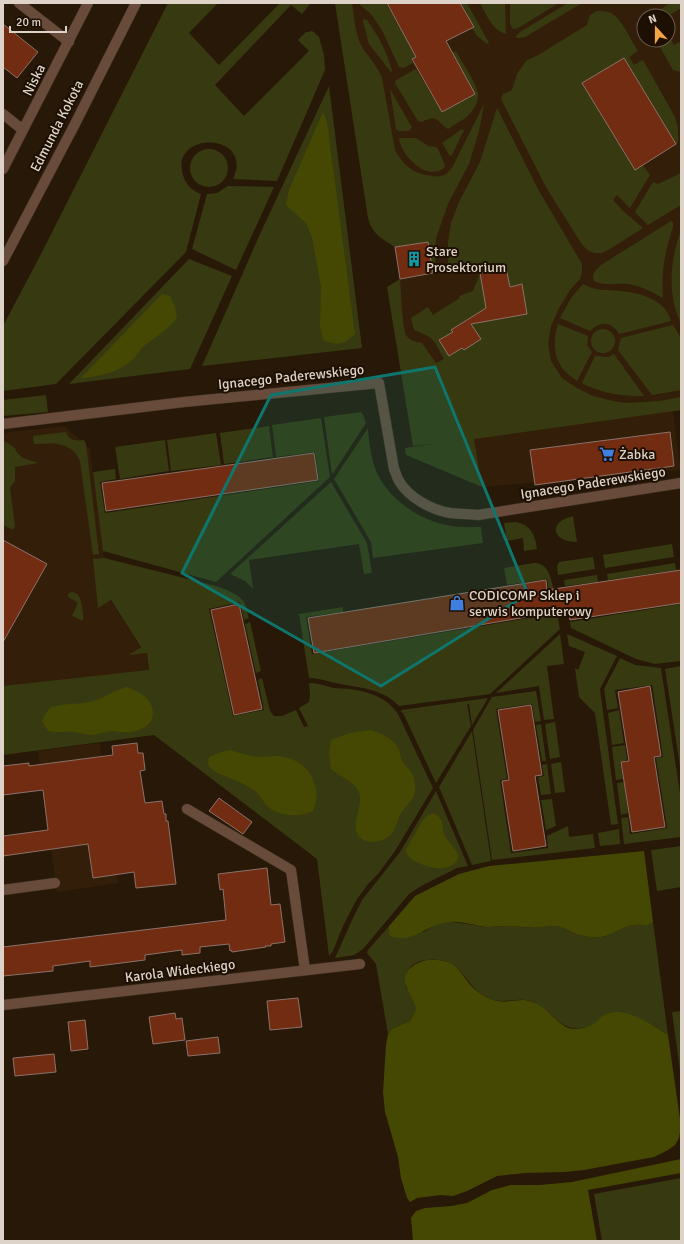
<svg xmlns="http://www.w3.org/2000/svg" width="684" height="1244" font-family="Signika,sans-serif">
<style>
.built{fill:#331f09;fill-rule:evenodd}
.green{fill:#373a10}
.forest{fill:#454802}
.building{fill:#712c11;stroke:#8c7269}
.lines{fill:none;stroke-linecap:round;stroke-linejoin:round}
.minor-casing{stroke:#413223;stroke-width:11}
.minor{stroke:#684b3b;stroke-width:10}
.marked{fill:#0f766e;fill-opacity:0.2;stroke:#0f766e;stroke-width:3;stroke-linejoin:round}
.labels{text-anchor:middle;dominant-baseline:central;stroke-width:4;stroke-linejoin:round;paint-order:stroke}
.street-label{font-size:14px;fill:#ded3c9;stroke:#1d0f02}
.poi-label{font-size:14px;fill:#ded3c9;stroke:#1d0f02;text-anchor:start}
</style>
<rect width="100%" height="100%" fill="#271808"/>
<path class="built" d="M 335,3 L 681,3 L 681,410 L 673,412 L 681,470 L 482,487 L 474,439 L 413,446 L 387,287 L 400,279 L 433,273 L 428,242 L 370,226 L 368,218 ZM 644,16 L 668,16 L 668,40 L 644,40 Z
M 64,426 L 90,449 L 104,558 L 94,559 L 98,607 L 110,600 L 141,647 L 130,655 L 147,653 L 149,671 L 3,686 L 3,433 Z
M 100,743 L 118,883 L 57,892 L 38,751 Z"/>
<path class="green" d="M 168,3 L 218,3 L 189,33 L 219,65 L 280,3 L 311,3 L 302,14 L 291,5 L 215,85 L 244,116 L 309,51 L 298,40 L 306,32 L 308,32 L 312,31 L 315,33 L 319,37 L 324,55 L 325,70 L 277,181 L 233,179 C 255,132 169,130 183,175 C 186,185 191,190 201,194 L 186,252 L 56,384 L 3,391 L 3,326 L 41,254 Z
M 335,3 L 352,3 C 354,16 355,31 360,43 C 366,56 377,64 382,78 L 395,150 C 404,166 413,174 432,176 C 442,178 448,174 453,166 L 484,104 L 479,131 L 469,164 L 448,204 L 436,238 L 435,270 L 432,270 L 428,242 L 395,247 C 381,238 373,235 368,218 Z
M 360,3 L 386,3 L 416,57 L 411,60 L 413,63 L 403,68 L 399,67 L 382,30 L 371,14 L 360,5 Z
M 458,3 L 467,3 L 489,43 L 487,44 L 477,36 L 472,28 L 474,27 L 461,4 L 459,5 Z
M 480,3 L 505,3 L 506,34 C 493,31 486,14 480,3 Z
M 510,3 L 559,3 L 518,28 L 515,29 L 512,28 L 510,24 Z
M 568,3 L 582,3 L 525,37 L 519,38 L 515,37 L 520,32 Z
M 670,3 L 681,3 L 681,8 L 668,16 L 665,16 L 661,9 Z
M 597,11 C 603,11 608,11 613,14 C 621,19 632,42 638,51 L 629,57 L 634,65 L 643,60 L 675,117 L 678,129 L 678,143 L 676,144 L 624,58 L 582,83 L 635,170 L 643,165 L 650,175 L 630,208 L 617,195 L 613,200 L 623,211 L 643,228 L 610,249 L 602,253 L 594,253 L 587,250 L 581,243 L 546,187 L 501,99 L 503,94 L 512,90 L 517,74 L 526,61 L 540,54 L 587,25 L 590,15 Z
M 365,19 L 367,20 C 380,39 386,49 392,71 L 391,72 L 369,44 L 363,22 L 363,20 Z
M 668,35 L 674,45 L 679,42 L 681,45 L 681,72 L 673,70 L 656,40 L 668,40 Z
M 455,51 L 457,53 C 463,64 477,83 478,95 C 479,104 470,114 464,119 C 459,122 453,125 448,129 C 437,122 437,113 422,122 L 418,121 L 395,83 L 396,80 L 416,69 L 442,112 L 474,94 L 452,53 Z
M 329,86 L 362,348 L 202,366 L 260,234 Z
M 390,89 L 410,124 L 412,127 L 409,131 L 399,131 L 396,129 Z
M 497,108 L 539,191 L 582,264 L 582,271 L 580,279 L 570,290 L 559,308 L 551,326 L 548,344 L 551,361 L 562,378 L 577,388 L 593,396 L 613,401 L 627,403 L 660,401 L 681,397 L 681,410 L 474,439 L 482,487 L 406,455 L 405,448 L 433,444 L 413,446 L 387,287 L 400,279 C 401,291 402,325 406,335 C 410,341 416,342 422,343 L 436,363 L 444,359 L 435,343 L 430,337 L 414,330 L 411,318 L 428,307 L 433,315 L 460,298 L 459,296 L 473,291 L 480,273 L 481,273 L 478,267 L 448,269 L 448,243 L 451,223 L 459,202 L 480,162 Z
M 462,129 L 464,130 L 452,155 L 450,156 L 442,143 Z
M 399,138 L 416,138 L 428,146 L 436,147 L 438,149 L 444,163 L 445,167 C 428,183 401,156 399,138 Z
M190 168a19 19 0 1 1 38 0a19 19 0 1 1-38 0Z
M 681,173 L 681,205 L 648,225 L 635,212 L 653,182 L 658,184 Z
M 228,186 L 274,187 L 236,270 L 192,249 L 207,194 L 217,193 Z
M 671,221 L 673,223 L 673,227 C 665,251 661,272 663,298 C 652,292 641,286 628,284 C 617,283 604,286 594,281 C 591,274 596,270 601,265 Z
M 681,230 L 681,324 C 667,294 670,260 681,230 Z
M 189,259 L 232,276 L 190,369 L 69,384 Z
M 583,284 C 598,292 604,289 620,291 C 633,292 651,296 661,305 C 666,309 669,315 671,321 L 619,334 C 612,321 600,321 590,331 L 560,318 L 571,298 Z
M 558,324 L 588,336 L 587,345 L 592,352 L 577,381 C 573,378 567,374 563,369 C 553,356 553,339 558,324 Z
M 673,325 L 681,338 L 681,390 L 652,395 L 618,350 L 621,338 Z
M591 341a12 12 0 1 1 24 0a12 12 0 1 1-24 0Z
M 614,354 L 644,396 C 621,396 607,394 585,385 L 582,383 L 595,356 L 608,357 Z
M 46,395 L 48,412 L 3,416 L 3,400 Z
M 361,412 L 363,415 L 366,423 L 332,475 L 324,417 Z
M 321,418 L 330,477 L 216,582 L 103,551 L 93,472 L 115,469 L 116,479 L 100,482 L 105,513 L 319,481 L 315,452 L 276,457 L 272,425 Z
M 269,426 L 273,457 L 224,464 L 220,433 Z
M 368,428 C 369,443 371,459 377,473 C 389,499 419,520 447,525 C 458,528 470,527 481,527 L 483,543 L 373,558 L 371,542 L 334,479 Z
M 66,432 C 69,441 76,441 84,440 L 86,444 L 99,554 L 93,555 L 80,461 C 72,441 52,443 34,444 L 33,436 Z
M 216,433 L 221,465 L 171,471 L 167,440 Z
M 3,440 L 15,448 L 17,453 L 23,458 L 38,463 L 15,467 L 15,481 L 14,482 L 10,488 L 15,526 L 13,530 L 3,525 Z
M 165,440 L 169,471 L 120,479 L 115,447 Z
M 331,482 L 367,543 L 372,573 L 364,574 L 359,544 L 249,560 L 253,589 L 245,581 L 230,574 Z
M 573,516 L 577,542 C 552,542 547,522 573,516 Z
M 516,522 C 531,525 535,535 537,549 L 524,551 L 523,538 L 507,541 L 504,523 Z
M 672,544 L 674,557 L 605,568 L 603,555 Z
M 593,557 L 595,569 L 558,575 L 557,566 L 559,562 Z
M 104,558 L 216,586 C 225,589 239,594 244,602 C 247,607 247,613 249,618 L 244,620 L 240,602 L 209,609 L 233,716 L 264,710 L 258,680 L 262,678 L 270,711 L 274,716 L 282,716 L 296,710 L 304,727 L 308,726 L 299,708 L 309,702 L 310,694 L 309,683 C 318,683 326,686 334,688 C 341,689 349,688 356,690 C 373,693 388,699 398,714 L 433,788 L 395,851 L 378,874 L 368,884 L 357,899 L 343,926 L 333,951 L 329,956 L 317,859 L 154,735 L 3,755 L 3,686 L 149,670 L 147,653 L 129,655 L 141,647 L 111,600 L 98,608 L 93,559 Z
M 534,563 C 539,563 544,565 547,570 C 554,579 557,616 560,629 L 490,694 L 399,706 C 382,688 359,688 336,683 C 327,681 318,678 309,678 L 299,614 L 343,607 L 343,612 L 306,617 L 312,654 L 553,614 L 547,579 L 507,585 L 504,568 Z
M 675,563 L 676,570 L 608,580 L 607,574 Z
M 597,575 L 598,582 L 565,586 L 564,580 Z
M 72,592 C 75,593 76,593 78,595 C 82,599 84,617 83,621 L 72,616 L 78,603 L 67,596 L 69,593 Z
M 681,604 L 681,661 L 655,664 L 636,659 L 571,628 L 570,622 Z
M 250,622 L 261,671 L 256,673 L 245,624 Z
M 560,634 L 564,664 L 547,666 L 554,719 L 544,720 L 539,686 L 496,693 Z
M 567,634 L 617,656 L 600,689 L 618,824 L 611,825 L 595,713 L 579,697 L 575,668 L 578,670 L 585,652 L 569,646 Z
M 620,658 L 635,665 L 661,668 L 681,800 L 681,837 L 624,844 L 621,818 L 628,817 L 630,834 L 667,828 L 656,758 L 663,757 L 652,685 L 615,690 L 618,708 L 607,710 L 604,689 Z
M 681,666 L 681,773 L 665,669 Z
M 536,691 L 541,721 L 535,722 L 532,704 L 496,709 L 507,779 L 500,780 L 511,853 L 548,848 L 547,836 L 568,826 L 569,837 L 593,834 L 595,848 L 492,860 L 473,730 L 492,697 Z
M 488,698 L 472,725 L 469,704 L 467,704 L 471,726 L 436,783 L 403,713 L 465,704 L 402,713 L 401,710 Z
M 619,710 L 624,743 L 612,745 L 608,713 Z
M 555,722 L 560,757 L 550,759 L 545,724 Z
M 541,724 L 546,761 L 542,761 L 536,725 Z
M 472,731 L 491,861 L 472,865 L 439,787 Z
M 625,745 L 627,760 L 620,762 L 623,779 L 616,780 L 612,747 Z
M 561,762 L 565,792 L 555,793 L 551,764 Z
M 547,764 L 551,794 L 541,795 L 538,777 L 544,776 L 542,765 Z
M 624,782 L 628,813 L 621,815 L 617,783 Z
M 436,791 L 468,866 L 457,868 L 421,886 L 409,894 L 363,949 L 354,955 L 335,958 L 353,918 L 362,900 L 400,852 Z
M 552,799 L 556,826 L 546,830 L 541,800 Z
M 619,829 L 620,844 L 600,846 L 598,833 Z
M 681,846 L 681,887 L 657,891 L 651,850 Z
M 442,922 C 458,921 472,926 487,927 C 494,927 502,926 509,926 C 517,926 525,928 533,927 C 541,927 549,924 557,926 C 564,927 568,930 574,933 C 581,936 593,938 601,937 C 619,934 626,921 647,926 L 653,922 L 668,1035 L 654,1026 L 632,1016 L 604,1015 C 602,1017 599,1021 596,1023 C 592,1026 586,1027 582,1028 C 559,1032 550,1007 530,1001 C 516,997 503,1005 488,998 C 475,992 469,981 460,971 C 451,959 431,957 418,962 C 408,966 403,976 406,987 C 407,989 410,992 411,994 C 414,999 415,1004 416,1009 L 410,1021 L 392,1029 L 388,1034 L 376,964 L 367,953 L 368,950 L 389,926 L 389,932 L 424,932 L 435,925 Z
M 681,1011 L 681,1078 L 672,1012 Z
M 681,1178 L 681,1241 L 602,1241 L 594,1194 Z"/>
<path class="forest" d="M 323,112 L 327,122 L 355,334 C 343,345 338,346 323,340 L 320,327 L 321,287 L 312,237 L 306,223 L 286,205 L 289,190 Z
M 162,294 L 170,296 L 175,307 L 177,318 C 168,329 156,337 144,346 C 139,350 137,356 132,360 C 118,373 100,376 81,378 Z
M 127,687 C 136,690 149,697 152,707 C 158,727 135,734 120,732 C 117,732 114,731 111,731 C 105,732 99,734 93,735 C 87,735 81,733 75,732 C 66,731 57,733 48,731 L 42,721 C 44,717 46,712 50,708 C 56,704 81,704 90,702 C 104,699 113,690 127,687 Z
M 371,730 C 380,733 392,738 397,746 C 400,750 400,756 402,761 C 404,765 409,768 411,772 C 414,776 415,783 415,787 C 417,800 405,805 400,815 C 397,821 396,827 393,832 C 387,841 371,845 362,839 C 345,826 369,803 356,787 C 351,781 338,775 331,769 L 329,753 L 331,740 L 350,733 Z
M 230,750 C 239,753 248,756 258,757 C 266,757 274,755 283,757 C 298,759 310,769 314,783 C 318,793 317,801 313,811 C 303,816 288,817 277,812 C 264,807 264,799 255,791 C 248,786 238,781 230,778 C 223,775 216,774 211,768 C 207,765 208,762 209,757 L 221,752 Z
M 434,813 C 444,819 442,824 444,834 C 447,842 459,850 458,858 C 458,861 456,862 455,863 C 443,873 425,867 413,860 C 410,859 407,854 405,851 L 423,820 L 427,816 Z
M 644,851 L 653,922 L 647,926 C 626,921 619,934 601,937 C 593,938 580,936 574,933 C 568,930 563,927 557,926 C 549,925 543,927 536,927 C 527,928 517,926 508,926 C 501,926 494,927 487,927 C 475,926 462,921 451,922 C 428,922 415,945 390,936 L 389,932 L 389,926 L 415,896 L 459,874 L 489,866 Z
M 428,960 C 464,958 458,979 481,994 C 490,1000 500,1003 510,1001 C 516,1001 523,999 529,1001 C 546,1005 552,1019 566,1027 C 574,1031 587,1028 595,1023 C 598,1021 600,1017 604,1015 C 607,1013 612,1013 616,1012 C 631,1011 656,1027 668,1035 L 681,1126 L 679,1138 L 675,1145 L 668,1150 L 654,1157 L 584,1170 L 564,1172 L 525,1173 L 497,1176 L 467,1191 L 453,1196 L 441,1195 L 417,1198 L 410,1202 L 407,1198 L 401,1178 L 398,1157 L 385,1112 L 383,1092 L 386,1045 L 388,1034 L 392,1029 L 410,1021 L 416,1009 C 414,1001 410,995 407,988 C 399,973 414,962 428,960 Z
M 681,1159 L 681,1173 L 588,1190 L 597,1241 L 413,1241 L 411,1218 L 416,1211 L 425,1208 L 451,1206 L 467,1203 L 492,1190 L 511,1185 L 540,1185 L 572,1182 Z"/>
<path class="building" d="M 387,3 L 460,3 L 474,27 L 446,41 L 475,94 L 442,112 L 412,59 L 416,57 Z
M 3,24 L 38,52 L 17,78 L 3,67 Z
M 624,58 L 676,144 L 635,170 L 582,83 Z
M 428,242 L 433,273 L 400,279 L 395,247 Z
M 506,268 L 510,287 L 522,284 L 527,314 L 471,324 L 481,339 L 464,350 L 462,348 L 449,356 L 439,340 L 453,332 L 451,330 L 486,308 L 480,273 Z
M 670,432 L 674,466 L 535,485 L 530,450 Z
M 314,453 L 318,480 L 106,511 L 102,483 Z
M 3,540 L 47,564 L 3,642 Z
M 681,570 L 681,603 L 570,620 L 568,610 L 314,653 L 308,618 L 546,580 L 547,590 Z
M 239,604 L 262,709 L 234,715 L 211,610 Z
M 650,686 L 661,756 L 654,757 L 665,827 L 632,832 L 621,762 L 629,761 L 618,692 Z
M 531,705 L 542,775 L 535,776 L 546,846 L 513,851 L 502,781 L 509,780 L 498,710 Z
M 137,743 L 138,753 L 143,753 L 145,770 L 140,771 L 145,803 L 162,801 L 164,814 L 166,814 L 166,821 L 168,821 L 176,884 L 136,888 L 134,872 L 93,878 L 88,844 L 3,856 L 3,836 L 48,830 L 43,790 L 3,795 L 3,766 L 29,763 L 29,766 L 113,755 L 112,746 Z
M 219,798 L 252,822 L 243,834 L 209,811 Z
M 267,868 L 271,905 L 280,904 L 285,942 L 271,944 L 271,946 L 265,946 L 266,947 L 232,952 L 231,950 L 230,951 L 229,944 L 200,947 L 200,953 L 182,955 L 182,950 L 145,955 L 145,960 L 90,967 L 90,961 L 53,966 L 53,971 L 3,976 L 3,947 L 226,920 L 223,889 L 220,890 L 218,874 Z
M 298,998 L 302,1027 L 270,1030 L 267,1001 Z
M 175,1013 L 176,1019 L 182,1018 L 185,1040 L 153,1044 L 149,1017 Z
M 85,1020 L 88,1049 L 71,1051 L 68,1022 Z
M 218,1037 L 220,1053 L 188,1056 L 186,1041 Z
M 54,1054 L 56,1072 L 15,1076 L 13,1058 Z"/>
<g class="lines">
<g class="minor-casing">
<path id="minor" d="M 19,3 L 69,42
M 3,114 L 23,130
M 3,169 L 88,3
M 3,261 L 75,124 L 136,3
M 3,424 L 184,402 L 379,383 L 394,469 C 396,473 397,478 399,481 C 409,498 432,510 450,513 C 460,514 469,514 478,515 L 681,483
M 187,809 L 291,870 L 305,970
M 3,890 L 55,883
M 3,1005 L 360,964"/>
</g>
<use href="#minor" class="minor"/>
</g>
<path class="marked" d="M 435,367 L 528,594 L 381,686 L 182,573 L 271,395 Z"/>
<defs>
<g id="building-bare" transform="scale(1.2)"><path d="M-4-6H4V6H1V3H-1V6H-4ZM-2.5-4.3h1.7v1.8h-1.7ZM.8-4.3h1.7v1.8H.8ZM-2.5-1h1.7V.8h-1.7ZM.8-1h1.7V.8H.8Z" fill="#0f9aa8" stroke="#1d0f02" stroke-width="2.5" paint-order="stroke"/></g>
<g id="supermarket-bare" transform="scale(1.2)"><path d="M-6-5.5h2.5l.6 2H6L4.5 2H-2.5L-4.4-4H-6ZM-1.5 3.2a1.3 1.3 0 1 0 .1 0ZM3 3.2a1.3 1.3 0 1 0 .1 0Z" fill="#3f7fe0" stroke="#1d0f02" stroke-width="2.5" paint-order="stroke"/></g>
<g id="shop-bare" transform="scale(1.2)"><path d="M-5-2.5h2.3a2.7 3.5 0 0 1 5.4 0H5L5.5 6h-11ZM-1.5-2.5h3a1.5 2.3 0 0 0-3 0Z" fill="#3f7fe0" stroke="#1d0f02" stroke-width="2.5" paint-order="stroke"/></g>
</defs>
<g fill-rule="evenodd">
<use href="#building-bare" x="414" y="259"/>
<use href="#supermarket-bare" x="607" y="454"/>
<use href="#shop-bare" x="457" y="603"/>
</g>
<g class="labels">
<g class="street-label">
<text transform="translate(34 80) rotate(-63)">Niska</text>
<text transform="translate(57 126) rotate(-63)">Edmunda Kokota</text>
<text transform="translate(291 377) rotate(-6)">Ignacego Paderewskiego</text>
<text transform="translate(593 483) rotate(-9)">Ignacego Paderewskiego</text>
<text transform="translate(180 971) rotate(-7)">Karola Wideckiego</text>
</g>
<g class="poi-label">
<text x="426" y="251">Stare<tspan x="426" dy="16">Prosektorium</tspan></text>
<text x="619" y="454">Żabka</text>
<text x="469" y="595">CODICOMP Sklep i<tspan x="469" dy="16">serwis komputerowy</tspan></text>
</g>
</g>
<rect width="684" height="1244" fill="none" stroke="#ded3c9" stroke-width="8"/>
<g transform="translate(656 28) rotate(339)"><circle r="19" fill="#1d0f02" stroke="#6a5d52"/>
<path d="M0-3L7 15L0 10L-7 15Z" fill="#f4a444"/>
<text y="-6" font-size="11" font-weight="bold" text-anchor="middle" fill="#ded3c9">N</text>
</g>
<path d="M10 26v6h56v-6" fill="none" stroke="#ded3c9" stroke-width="2"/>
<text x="16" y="26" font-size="12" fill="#ded3c9" stroke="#1d0f02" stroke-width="3" paint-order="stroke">20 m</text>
</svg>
